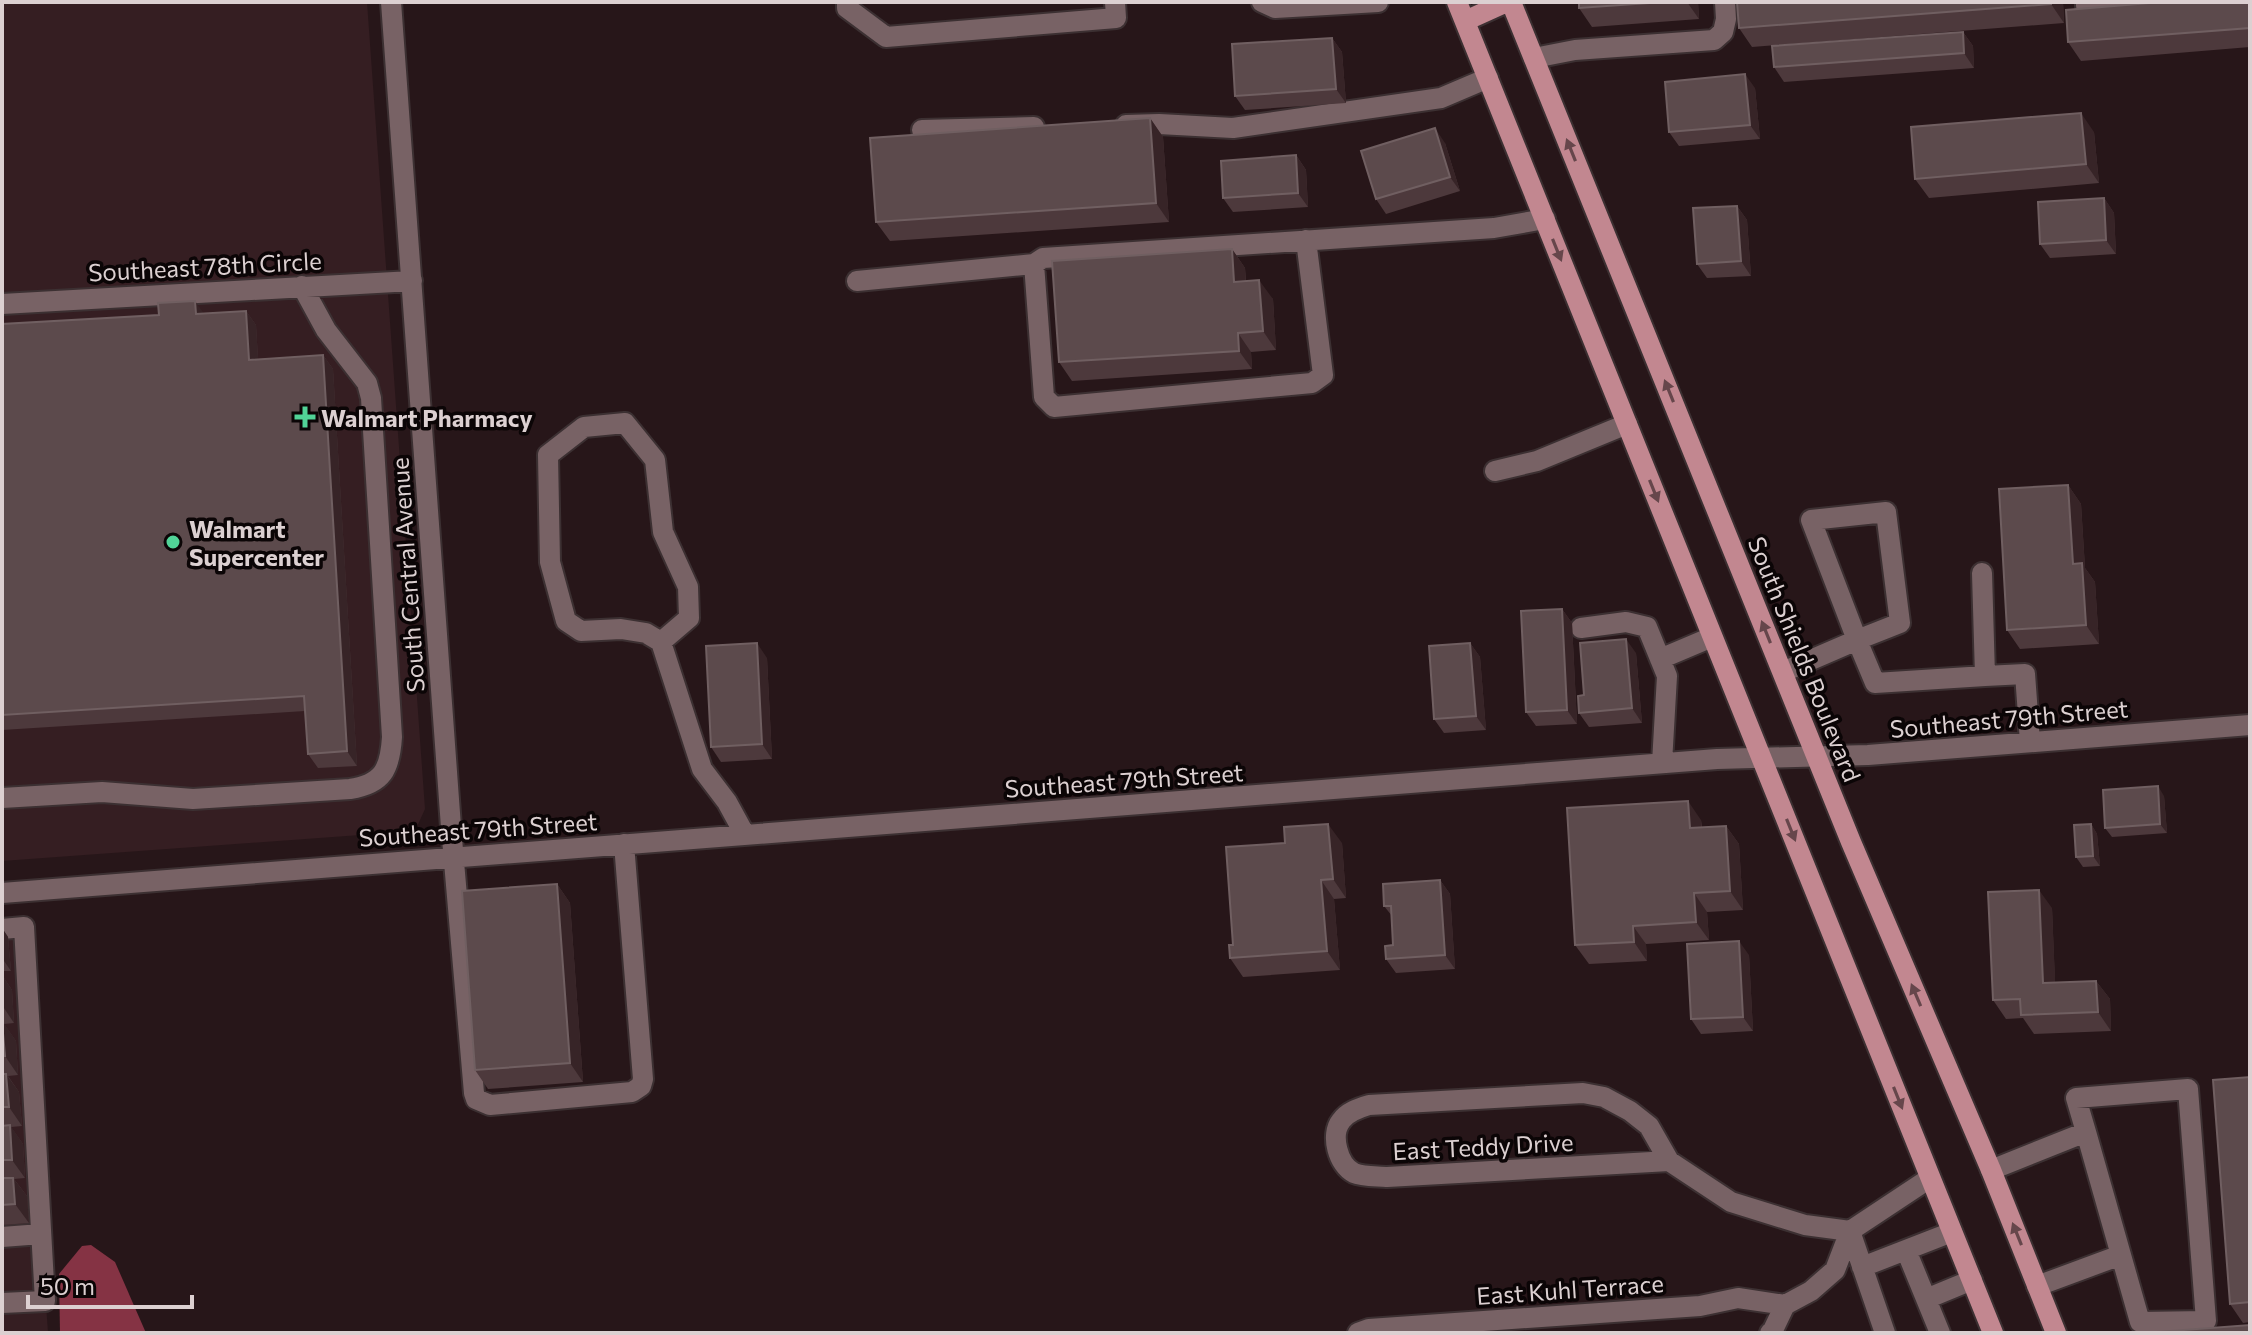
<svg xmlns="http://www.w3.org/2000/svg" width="2252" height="1335" font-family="Commissioner,sans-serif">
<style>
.built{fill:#351e22}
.water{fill:#853344}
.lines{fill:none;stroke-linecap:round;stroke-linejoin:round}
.minor-casing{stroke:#3c3032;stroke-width:24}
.major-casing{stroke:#3c3032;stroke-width:24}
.minor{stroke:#786265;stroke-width:20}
.major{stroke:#c28790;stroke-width:20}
.wall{fill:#4d393c}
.shaded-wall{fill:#372427}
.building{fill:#5c4a4c;stroke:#705f61;stroke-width:2}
.oneway{fill:#66464b}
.poi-dot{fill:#51d397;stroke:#0b0506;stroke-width:3}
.labels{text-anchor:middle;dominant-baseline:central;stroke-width:7;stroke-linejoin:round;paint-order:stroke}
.street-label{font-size:24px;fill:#dcd0d1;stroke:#0b0506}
.poi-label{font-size:24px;font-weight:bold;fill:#dcd0d1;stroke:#0b0506;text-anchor:start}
</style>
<rect width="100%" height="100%" fill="#271619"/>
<path class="built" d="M 2,2 L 367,2 L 425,809 L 415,831 L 2,861 Z
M 18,921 L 48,1332 L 2,1333 L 2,922 Z"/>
<path class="water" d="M 91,1245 L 115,1262 L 146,1333 L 60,1333 L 59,1274 L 82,1246 Z"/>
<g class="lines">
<g class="minor-casing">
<path id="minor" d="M 391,2 L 451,827 L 474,1093 L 476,1099 L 490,1105 L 632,1092 L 641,1086 L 643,1079 L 624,844
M 847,2 L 847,8 L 886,37 L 1116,18 L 1115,2
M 1262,2 L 1275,8 L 1378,2
M 2086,2 L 2086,6 L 2149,2
M 1534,58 L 1575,50 L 1714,40 L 1723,32 L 1726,19 L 1725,2
M 1126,125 L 1159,124 L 1233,128 L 1441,98 L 1488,78
M 922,130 L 1034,127
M 1306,240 L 1323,375 L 1312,383 L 1054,407 L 1044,397 L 1034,264 L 1043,258 L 1494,228 L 1545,219
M 857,281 L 1034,264
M 2,304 L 412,281
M 1495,471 L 1537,461 L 1627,424
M 1581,628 L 1626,622 L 1647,627 L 1667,676 L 1662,763
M 661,642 L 689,618 L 688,587 L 663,532 L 655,460 L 625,423 L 584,427 L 548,455 L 550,562 L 566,621 L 581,631 L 621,629 L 646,633 L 661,642 L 702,769 L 727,802 L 745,835
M 1660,659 L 1712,637
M 1783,672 L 1857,640 L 1811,520 L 1886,512 L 1900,623 L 1857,640 L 1875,683 L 1985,676 L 1982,573
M 1985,676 L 2025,674 L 2030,742
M 2,798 L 102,792 L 193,799 L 350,789 C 383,784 390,769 392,737 L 371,398 L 367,383 L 326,330 L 302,286
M 2,893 L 1717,759 L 1868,755 L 2250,725
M 2,929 L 24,927 L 45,1301 L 2,1303
M 1669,1161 L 1387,1177 C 1378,1176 1363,1177 1354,1173 C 1338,1165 1330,1135 1341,1121 C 1347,1112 1359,1108 1369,1105 L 1583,1093 L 1604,1097 L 1630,1111 L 1649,1126 L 1669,1161 L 1731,1202 L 1805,1225 L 1850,1231
M 1991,1170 L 2086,1132 L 2076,1098 L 2188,1089 L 2206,1321 L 2140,1322 L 2086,1132
M 1850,1231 L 1885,1333
M 2,1237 L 41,1234
M 1906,1250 L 1940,1333
M 1862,1267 L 1952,1232
M 2037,1286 L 2121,1255
M 1926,1299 L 1972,1280
M 1785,1305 L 1811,1291 L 1835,1270 L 1850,1231 L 1930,1178
M 1358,1333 L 1369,1329 L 1700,1306 L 1738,1298 L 1785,1305
M 1770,1333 L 1773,1330 L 1785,1305"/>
</g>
<g class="major-casing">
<path id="major" d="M 1457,2 L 1993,1333
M 1511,2 L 1851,842 L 1991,1170 L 2056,1333
M 1465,21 L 1507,2"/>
</g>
<use href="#minor" class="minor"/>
<use href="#major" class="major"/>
</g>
<path class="wall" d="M 991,2 L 1028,2 L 993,4 Z
M 1579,2 L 1698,2 L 1699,19 L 1592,27 L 1579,8 Z
M 1737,2 L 2063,2 L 2064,23 L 1752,47 L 1739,28 Z
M 2250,2 L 2250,47 L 2081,61 L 2068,42 Z
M 1963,32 L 1973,46 L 1974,68 L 1784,82 L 1774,67 Z
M 1332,38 L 1342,52 L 1346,103 L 1245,110 L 1235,96 Z
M 1755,88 L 1760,139 L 1679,146 L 1669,132 Z
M 1150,118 L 1163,137 L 1169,222 L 890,241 L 876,222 Z
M 2094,132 L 2099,183 L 1929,198 L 1915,179 Z
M 1445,143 L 1460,191 L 1386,214 L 1376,199 Z
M 1296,155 L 1306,170 L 1308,207 L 1233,212 L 1223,198 Z
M 2104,198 L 2114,213 L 2116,254 L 2050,258 L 2040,244 Z
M 1737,206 L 1747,220 L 1751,276 L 1707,278 L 1697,264 Z
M 1232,249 L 1245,268 L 1246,281 L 1273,299 L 1276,350 L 1251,352 L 1252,369 L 1072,381 L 1059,362 Z
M 246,311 L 256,325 L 258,359 L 323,355 L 333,369 L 357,766 L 318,768 L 308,754 L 305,711 L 2,730 L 2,324 Z
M 2068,485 L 2081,504 L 2085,568 L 2095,582 L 2099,644 L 2020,649 L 2007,630 Z
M 1562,609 L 1572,623 L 1577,724 L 1536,726 L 1526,712 Z
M 1470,643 L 1480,657 L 1486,730 L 1444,733 L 1434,719 Z
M 1636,653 L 1642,723 L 1589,727 L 1579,713 L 1584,695 Z
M 767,658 L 772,759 L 721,762 L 711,747 Z
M 2164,796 L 2167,833 L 2112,837 L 2105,828 Z
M 1701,820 L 1702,827 L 1726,826 L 1739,844 L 1743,910 L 1707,912 L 1709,940 L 1646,944 L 1647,961 L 1589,964 L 1575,945 Z
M 2091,824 L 2097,834 L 2100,866 L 2083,867 L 2076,857 Z
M 1285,843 L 1342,843 L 1346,898 L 1334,899 L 1340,970 L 1243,977 L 1230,958 L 1233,945 Z
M 1440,880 L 1450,894 L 1455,969 L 1396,973 L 1386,959 L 1393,945 L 1392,916 L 1384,906 Z
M 557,884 L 570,903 L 583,1082 L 488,1089 L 475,1070 Z
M 2052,908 L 2055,983 L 2096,981 L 2110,999 L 2111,1031 L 2034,1034 L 2023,1018 L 2006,1019 L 1993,1000 Z
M 2,928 L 8,937 L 11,971 L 2,971 Z
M 1749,955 L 1753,1031 L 1701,1034 L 1691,1019 Z
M 2,975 L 12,990 L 14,1023 L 4,1024 L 16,1041 L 18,1075 L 8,1076 L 19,1092 L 22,1126 L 11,1127 L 23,1144 L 25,1178 L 14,1179 L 27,1196 L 29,1223 L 2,1225 Z
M 2250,1077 L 2250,1322 L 2243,1323 L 2230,1304 Z"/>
<path class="shaded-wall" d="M 1687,2 L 1698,2 L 1699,19 Z
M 2051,2 L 2063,2 L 2064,23 L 2051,4 Z
M 1963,32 L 1973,46 L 1974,68 L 1964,53 Z
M 1332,38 L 1342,52 L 1346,103 L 1336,89 Z
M 1745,74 L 1755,88 L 1760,139 L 1750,125 Z
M 2081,113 L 2094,132 L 2099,183 L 2086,164 Z
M 1150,118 L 1163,137 L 1169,222 L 1156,203 Z
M 1435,128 L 1445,143 L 1460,191 L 1450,177 Z
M 1296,155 L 1306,170 L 1308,207 L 1298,193 Z
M 2104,198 L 2114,213 L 2116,254 L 2106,240 Z
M 1737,206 L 1747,220 L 1751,276 L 1741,261 Z
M 1232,249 L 1245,268 L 1247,301 L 1234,282 Z
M 1259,280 L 1273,299 L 1276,350 L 1263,331 Z
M 195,301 L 205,315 L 196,314 Z
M 246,311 L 256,325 L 259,374 L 249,360 Z
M 1238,333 L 1251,352 L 1252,369 L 1239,351 Z
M 323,355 L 333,369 L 357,766 L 347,751 Z
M 2068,485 L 2081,504 L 2085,568 L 2095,582 L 2099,644 L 2086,625 L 2073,564 Z
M 1562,609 L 1572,623 L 1577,724 L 1567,710 Z
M 1626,639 L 1636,653 L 1642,723 L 1632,708 Z
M 757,643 L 767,658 L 772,759 L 762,744 Z
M 1470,643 L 1480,657 L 1486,730 L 1476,716 Z
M 2158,786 L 2164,796 L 2167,833 L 2160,824 Z
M 1688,801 L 1701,820 L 1703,847 L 1690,828 Z
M 1328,824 L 1342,843 L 1346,898 L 1333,879 Z
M 2091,824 L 2097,834 L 2100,866 L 2093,856 Z
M 1726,826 L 1739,844 L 1743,910 L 1730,891 Z
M 1321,880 L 1334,899 L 1340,970 L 1327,951 Z
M 1440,880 L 1450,894 L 1455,969 L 1445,955 Z
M 557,884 L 570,903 L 583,1082 L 570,1063 Z
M 2039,890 L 2052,908 L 2056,1002 L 2043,983 Z
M 1694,893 L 1707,912 L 1709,940 L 1696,922 Z
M 1633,926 L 1646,944 L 1647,961 L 1634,942 Z
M 2,928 L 8,937 L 11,971 L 2,958 Z
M 1739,941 L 1749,955 L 1753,1031 L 1743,1017 Z
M 2,975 L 12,990 L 14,1023 L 2,1005 Z
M 2096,981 L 2110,999 L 2111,1031 L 2098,1012 Z
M 3,1022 L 16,1041 L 18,1075 L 5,1056 Z
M 6,1074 L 19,1092 L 22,1126 L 9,1107 Z
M 10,1125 L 23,1144 L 25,1178 L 12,1160 Z
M 13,1178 L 27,1196 L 29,1223 L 15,1204 Z"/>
<path class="building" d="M 1579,2 L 1664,2 L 1579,8 Z
M 1737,2 L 2051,2 L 2051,4 L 1739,28 Z
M 2162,2 L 2250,2 L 2250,28 L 2068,42 L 2066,10 Z
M 1963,32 L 1964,53 L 1774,67 L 1772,46 Z
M 1332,38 L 1336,89 L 1235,96 L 1232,44 Z
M 1745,74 L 1750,125 L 1669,132 L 1665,82 Z
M 2081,113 L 2086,164 L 1915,179 L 1911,127 Z
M 1150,118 L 1156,203 L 876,222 L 870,138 Z
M 1435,128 L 1450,177 L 1376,199 L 1361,151 Z
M 1296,155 L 1298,193 L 1223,198 L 1221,161 Z
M 2104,198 L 2106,240 L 2040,244 L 2038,202 Z
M 1737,206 L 1741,261 L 1697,264 L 1693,208 Z
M 1232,249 L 1234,282 L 1259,280 L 1263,331 L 1238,333 L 1239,351 L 1059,362 L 1052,261 Z
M 195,301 L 196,314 L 246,311 L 249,360 L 323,355 L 347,751 L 308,754 L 304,696 L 2,715 L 2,324 L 159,315 L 158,303 Z
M 2068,485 L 2073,564 L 2082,563 L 2086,625 L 2007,630 L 1999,489 Z
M 1562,609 L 1567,710 L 1526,712 L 1521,611 Z
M 1626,639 L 1632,708 L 1579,713 L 1578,696 L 1584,695 L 1580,643 Z
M 757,643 L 762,744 L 711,747 L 706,646 Z
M 1470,643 L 1476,716 L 1434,719 L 1429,646 Z
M 2158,786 L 2160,824 L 2105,828 L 2103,790 Z
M 1688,801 L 1690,828 L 1726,826 L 1730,891 L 1694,893 L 1696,922 L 1633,926 L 1634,942 L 1575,945 L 1567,808 Z
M 1328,824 L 1333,879 L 1321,880 L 1327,951 L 1230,958 L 1229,945 L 1233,945 L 1226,847 L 1285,843 L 1284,827 Z
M 2091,824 L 2093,856 L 2076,857 L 2074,825 Z
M 1440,880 L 1445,955 L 1386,959 L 1385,946 L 1393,945 L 1391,906 L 1384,906 L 1383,884 Z
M 557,884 L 570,1063 L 475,1070 L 462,891 Z
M 2039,890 L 2043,983 L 2096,981 L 2098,1012 L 2021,1015 L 2020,999 L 1993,1000 L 1988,892 Z
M 1739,941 L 1743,1017 L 1691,1019 L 1687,944 Z
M 2,1022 L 5,1056 L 2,1056 Z
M 2,1074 L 6,1074 L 9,1107 L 2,1107 Z
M 2250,1077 L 2250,1302 L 2230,1304 L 2213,1080 Z
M 10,1125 L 12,1160 L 2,1160 L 2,1126 Z
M 2,1178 L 13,1178 L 15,1204 L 2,1205 Z
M 2250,1325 L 2250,1333 L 2144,1333 Z"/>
<defs><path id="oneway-solid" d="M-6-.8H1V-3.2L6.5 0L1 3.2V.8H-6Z" transform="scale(2)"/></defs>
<g class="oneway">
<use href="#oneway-solid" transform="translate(1571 150) rotate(-112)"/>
<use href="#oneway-solid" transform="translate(1557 250) rotate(68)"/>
<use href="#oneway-solid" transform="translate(1669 391) rotate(-112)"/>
<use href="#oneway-solid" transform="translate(1654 491) rotate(68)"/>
<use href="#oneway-solid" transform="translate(1766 632) rotate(-112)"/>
<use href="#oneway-solid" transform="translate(1791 830) rotate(68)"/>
<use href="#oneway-solid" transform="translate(1916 995) rotate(-113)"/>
<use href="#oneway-solid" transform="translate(1898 1098) rotate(68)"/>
<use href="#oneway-solid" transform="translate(2017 1234) rotate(-112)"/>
</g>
<g class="poi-dot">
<path d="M301 405h8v8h8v8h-8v8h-8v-8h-8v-8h8z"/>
<circle cx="173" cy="542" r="8"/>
</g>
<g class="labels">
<g class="street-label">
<text transform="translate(205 266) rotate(-3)">Southeast 78th Circle</text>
<text transform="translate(407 575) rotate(-94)">South Central Avenue</text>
<text transform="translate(1805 659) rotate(68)">South Shields Boulevard</text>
<text transform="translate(2009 718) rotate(-5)">Southeast 79th Street</text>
<text transform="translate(1124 780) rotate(-4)">Southeast 79th Street</text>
<text transform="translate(478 829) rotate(-4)">Southeast 79th Street</text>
<text transform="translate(1483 1146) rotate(-3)">East Teddy Drive</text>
<text transform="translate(1570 1289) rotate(-4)">East Kuhl Terrace</text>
</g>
<g class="poi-label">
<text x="321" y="417">Walmart Pharmacy</text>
<text x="189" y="528">Walmart<tspan x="189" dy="28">Supercenter</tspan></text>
</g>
</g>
<rect width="2252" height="1335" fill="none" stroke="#dcd0d1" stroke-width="8"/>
<path d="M28 1295v12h164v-12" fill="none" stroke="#dcd0d1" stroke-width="4"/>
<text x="40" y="1295" font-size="24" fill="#dcd0d1" stroke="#0b0506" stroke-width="6" paint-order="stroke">50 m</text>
</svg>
